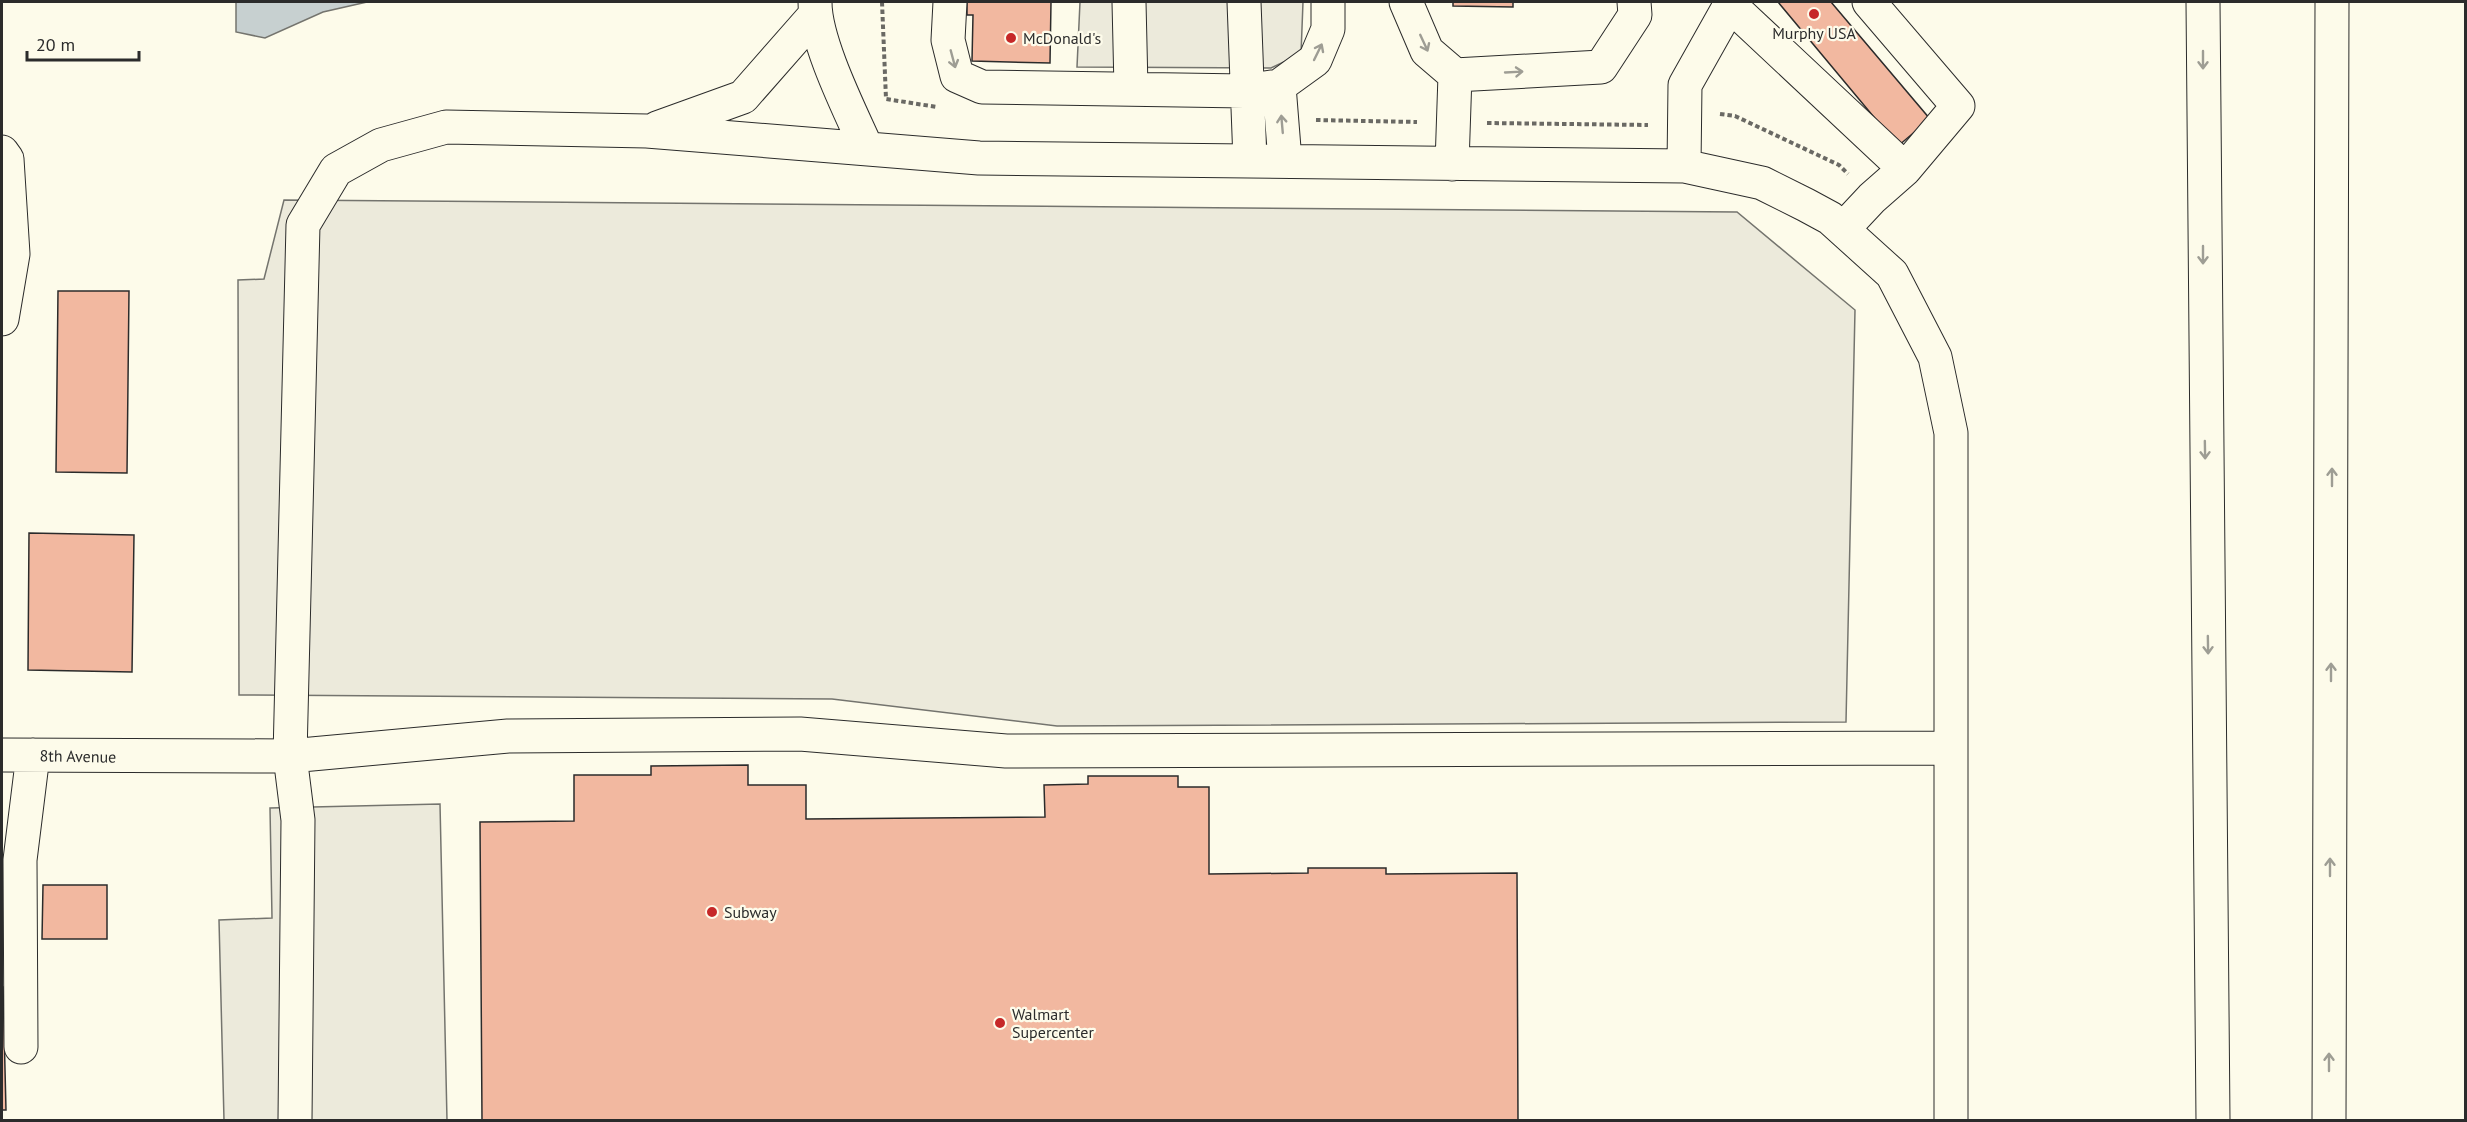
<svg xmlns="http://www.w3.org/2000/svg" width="2467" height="1122" font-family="'PT Sans',sans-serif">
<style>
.parking{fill:#eceadb;stroke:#74746e;stroke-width:1.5}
.water{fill:#c7d0d0;stroke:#74746e;stroke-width:1.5}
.building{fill:#f2b8a0;stroke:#2b2b2b;stroke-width:1.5}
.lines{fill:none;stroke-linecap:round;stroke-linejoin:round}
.minor-casing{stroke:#2b2b2b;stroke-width:35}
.highway-casing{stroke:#2b2b2b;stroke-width:35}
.path{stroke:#6a6964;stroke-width:4;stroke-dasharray:4.5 3;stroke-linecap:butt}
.minor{stroke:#fdfbea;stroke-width:33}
.highway{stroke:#fdfbea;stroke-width:33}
.oneway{stroke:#9e9d94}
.poi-dot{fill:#c62828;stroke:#fdfbea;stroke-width:2}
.labels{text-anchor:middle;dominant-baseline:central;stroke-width:4.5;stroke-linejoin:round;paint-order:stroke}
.poi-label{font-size:16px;fill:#2b2b2b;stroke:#fdfbea;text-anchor:start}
.street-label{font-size:16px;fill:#2b2b2b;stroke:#fdfbea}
</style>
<rect width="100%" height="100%" fill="#fdfbea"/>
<path class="parking" d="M 1080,2 L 1303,2 L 1301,54 L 1271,68 L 1077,67 Z
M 284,200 L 1737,212 L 1855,310 L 1846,722 L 1057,726 L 832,699 L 239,695 L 238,280 L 264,279 Z
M 440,804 L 447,1120 L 224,1120 L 219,920 L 272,918 L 270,808 Z"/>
<path class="water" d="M 236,2 L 367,2 L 323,12 L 265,38 L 236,32 Z"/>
<path class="building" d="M 967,2 L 1051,2 L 1050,63 L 972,61 L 973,15 L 967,15 Z
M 1453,2 L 1513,2 L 1513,7 L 1453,6 Z
M 1778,2 L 1831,2 L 1930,119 L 1898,146 Z
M 58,291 L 129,291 L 127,473 L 56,472 Z
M 29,533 L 134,535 L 132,672 L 28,670 Z
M 748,765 L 748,785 L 806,785 L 806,819 L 1045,817 L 1044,785 L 1088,784 L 1088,776 L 1178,776 L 1178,787 L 1209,787 L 1209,874 L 1308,873 L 1308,868 L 1386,868 L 1386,874 L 1517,873 L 1518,1120 L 482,1120 L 480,822 L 574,821 L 574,775 L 651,775 L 651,766 Z
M 43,885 L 107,885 L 107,939 L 42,939 Z
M 2,987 L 3,987 L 6,1110 L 2,1110 Z"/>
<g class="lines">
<g class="minor-casing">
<path id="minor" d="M 815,2 C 815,42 850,111 867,149
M 950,2 L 948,40 L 957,76 L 982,87 L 1245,91 L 1279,86 L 1315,60 L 1328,29 L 1328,2
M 1129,2 L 1131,88
M 1244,2 L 1250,161
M 1406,2 L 1427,51 L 1455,75 L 1601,67 L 1635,15 L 1634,2
M 1869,2 L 1958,106 L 1905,169
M 1279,86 L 1285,161
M 657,128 L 743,97 L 815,15
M 2,152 L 7,159 L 13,254 L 2,319
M 1452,164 L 1455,75
M 1684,166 L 1685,85 L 1730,5 L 1905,169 L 1872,198 L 1843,229
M 2,755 L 290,756 L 508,736 L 800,734 L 1006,751 L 1951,748
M 21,1047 L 20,860 L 33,755
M 295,1120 L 298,820 L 290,756 L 303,225 L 336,170 L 381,145 L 446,127 L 647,131 L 979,158 L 1684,166 L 1762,183 L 1806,205 L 1830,218 L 1892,274 L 1935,357 L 1951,433 L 1951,1120"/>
</g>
<g class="highway-casing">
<path id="highway" d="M 2203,2 L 2213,1120
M 2329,1120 L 2332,2"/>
</g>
<path class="path" d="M 882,2 L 886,99 L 937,107
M 1720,114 L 1735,116 L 1839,165 L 1848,174
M 1316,120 L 1417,122
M 1487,123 L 1648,125"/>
<use href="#minor" class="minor"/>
<use href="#highway" class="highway"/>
</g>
<defs><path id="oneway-shaft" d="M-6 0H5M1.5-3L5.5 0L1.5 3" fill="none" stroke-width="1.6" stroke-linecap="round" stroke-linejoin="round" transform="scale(1.5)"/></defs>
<g class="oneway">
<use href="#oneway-shaft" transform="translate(1424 43) rotate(65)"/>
<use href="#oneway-shaft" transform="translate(1318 52) rotate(-64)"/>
<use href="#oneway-shaft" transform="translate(953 59) rotate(75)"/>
<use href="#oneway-shaft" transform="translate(2203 60) rotate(90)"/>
<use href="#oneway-shaft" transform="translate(1514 72) rotate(-3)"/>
<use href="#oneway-shaft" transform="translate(1282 124) rotate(-95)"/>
<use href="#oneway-shaft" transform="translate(2203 255) rotate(90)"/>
<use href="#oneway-shaft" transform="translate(2205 450) rotate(89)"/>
<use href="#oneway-shaft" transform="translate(2332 477) rotate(-90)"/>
<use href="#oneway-shaft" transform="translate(2208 645) rotate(89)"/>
<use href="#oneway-shaft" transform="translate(2331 672) rotate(-90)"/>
<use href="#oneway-shaft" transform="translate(2330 867) rotate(-90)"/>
<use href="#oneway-shaft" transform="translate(2329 1062) rotate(-90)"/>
</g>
<g class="poi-dot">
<circle cx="1814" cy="14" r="6"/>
<circle cx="1011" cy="38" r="6"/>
<circle cx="712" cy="912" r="6"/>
<circle cx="1000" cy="1023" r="6"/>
</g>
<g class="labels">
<g class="poi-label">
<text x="1814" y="33" text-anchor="middle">Murphy USA</text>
<text x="1023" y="38">McDonald's</text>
<text x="724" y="912">Subway</text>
<text x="1012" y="1014">Walmart<tspan x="1012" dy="18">Supercenter</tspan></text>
</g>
<g class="street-label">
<text transform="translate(78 756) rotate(1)">8th Avenue</text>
</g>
</g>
<rect width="2467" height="1122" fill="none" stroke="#2b2b2b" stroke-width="6"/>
<path d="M27 51v9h112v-9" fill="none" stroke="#2b2b2b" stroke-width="3"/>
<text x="36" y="51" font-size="18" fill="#2b2b2b" stroke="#fdfbea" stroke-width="4.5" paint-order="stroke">20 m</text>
</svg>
